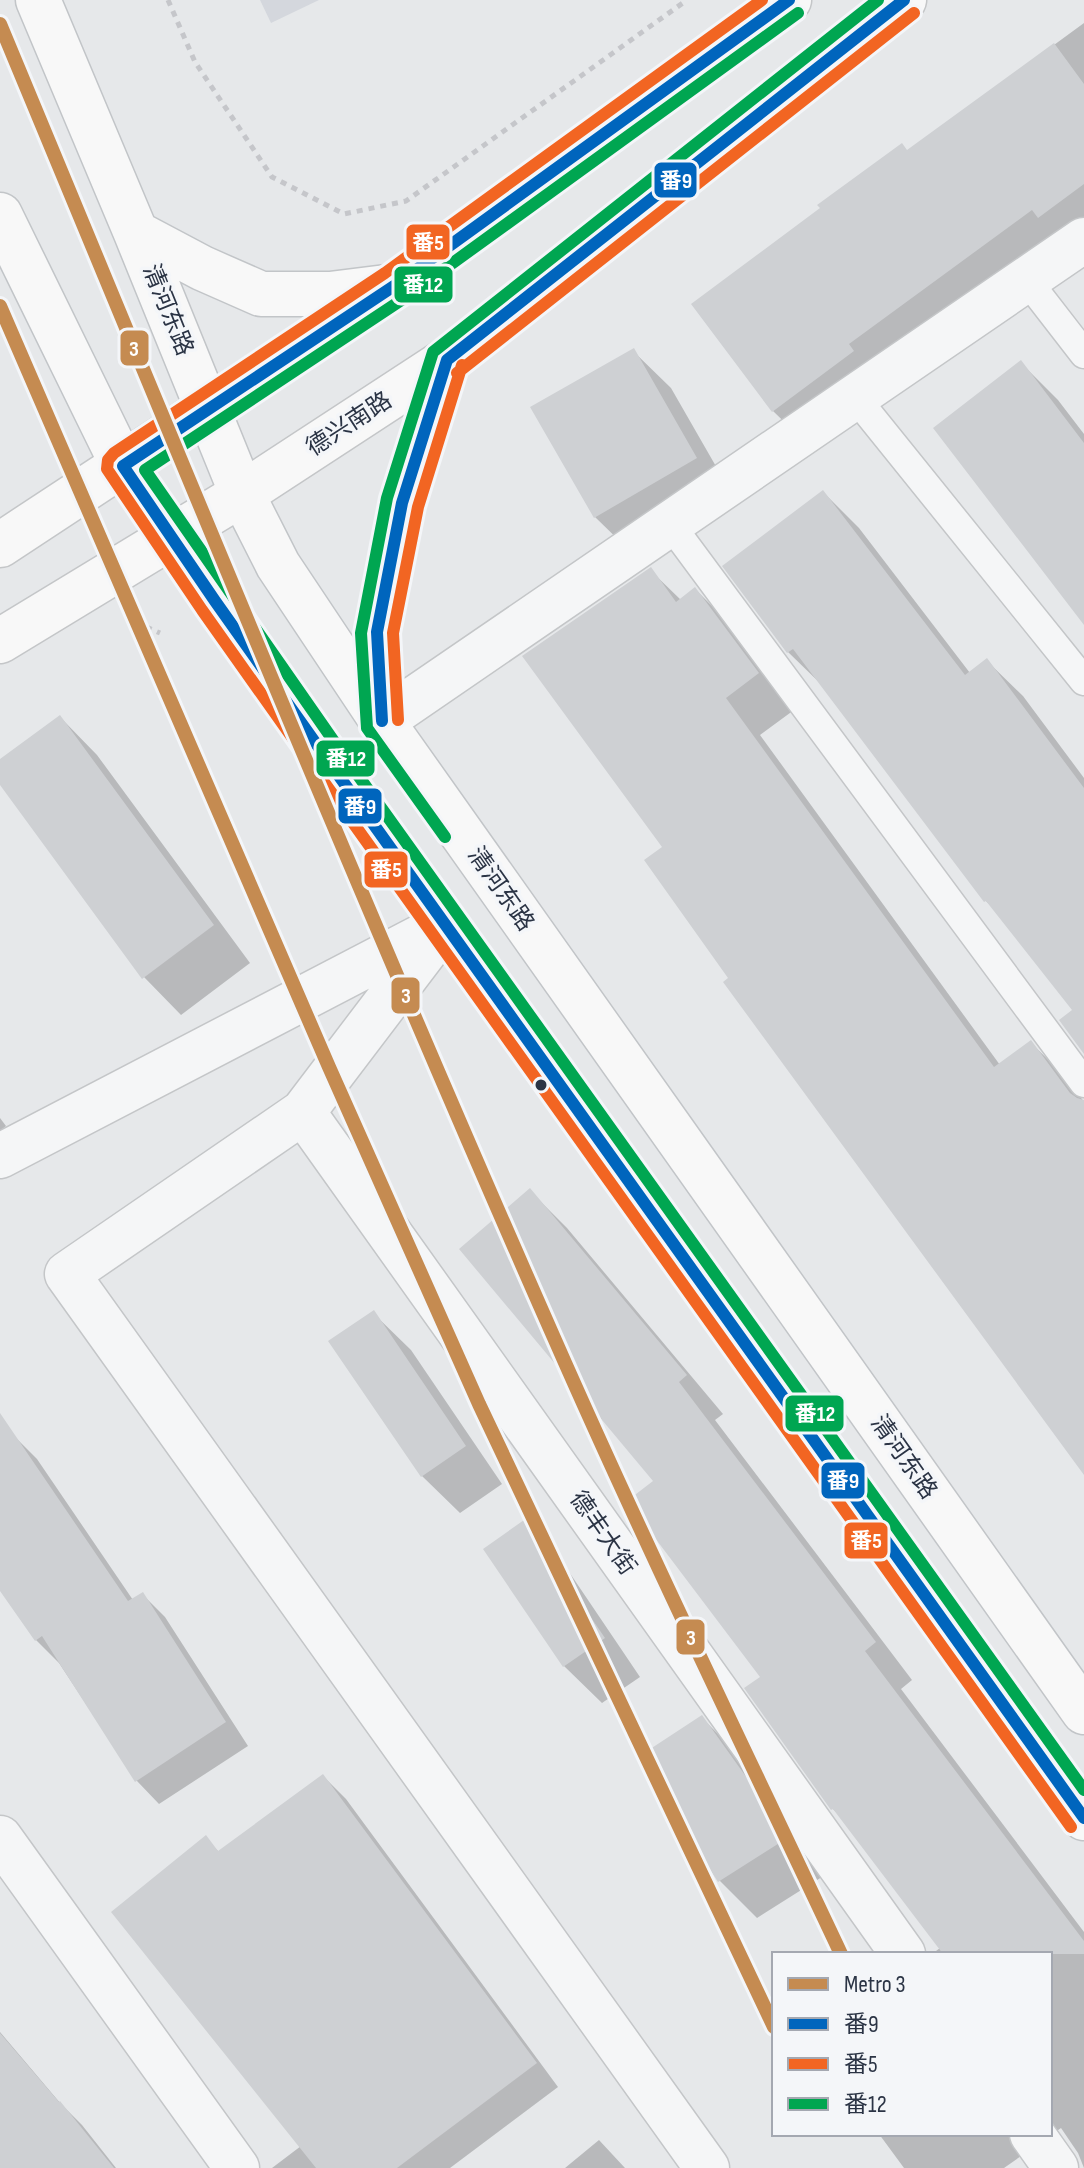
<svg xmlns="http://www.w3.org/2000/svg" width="1084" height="2168" font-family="'Sofia Sans Condensed','Noto Sans SC',sans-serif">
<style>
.built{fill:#d4d7dd}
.shadow{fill:#0003}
.building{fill:#ced0d3}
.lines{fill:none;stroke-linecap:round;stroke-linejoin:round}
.service-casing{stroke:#c4c6c8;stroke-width:31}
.minor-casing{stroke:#c4c6c8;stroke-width:47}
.secondary-casing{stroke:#c4c6c8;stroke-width:47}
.primary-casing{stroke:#c2c5c8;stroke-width:47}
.path{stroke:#c5c6ca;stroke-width:5;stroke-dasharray:6 6;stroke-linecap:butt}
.service{stroke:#f5f6f7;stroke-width:28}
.minor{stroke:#f5f6f7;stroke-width:44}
.secondary{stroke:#f8f8f8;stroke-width:44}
.primary{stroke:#f8f8f8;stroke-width:44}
.bus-1-casing{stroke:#f4f6f9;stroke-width:18}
.bus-2-casing{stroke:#f4f6f9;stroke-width:18}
.bus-3-casing{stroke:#f4f6f9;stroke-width:18}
.bus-1{stroke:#0065bd;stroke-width:12}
.bus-2{stroke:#f26522;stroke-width:12}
.bus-3{stroke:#00a651;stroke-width:12}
.metro-1-casing{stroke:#f4f6f9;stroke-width:20}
.metro-1{stroke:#c58b51;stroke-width:14}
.bus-dot{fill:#2b3445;stroke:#f4f6f9;stroke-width:3}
.labels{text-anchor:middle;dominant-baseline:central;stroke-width:7;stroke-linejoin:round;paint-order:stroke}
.street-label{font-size:24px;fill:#2b3445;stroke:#f4f6f9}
.line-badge{stroke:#f4f6f9;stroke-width:3}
.badge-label{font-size:22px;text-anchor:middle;font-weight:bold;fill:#fff}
</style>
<rect width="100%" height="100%" fill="#e6e8ea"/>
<path class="built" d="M 260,0 L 319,0 L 271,23 Z"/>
<path class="shadow" d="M 1084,23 L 1084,249 L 811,448 L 773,411 L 908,152 Z
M 633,351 L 671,388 L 733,496 L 633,554 L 595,517 Z
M 1021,363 L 1058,400 L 1084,434 L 1084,621 Z
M 823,492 L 859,528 L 970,673 L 987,661 L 1023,696 L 1084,778 L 1084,1051 L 1075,1010 L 1001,916 L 986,901 L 824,687 L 788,652 Z
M 650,570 L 681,600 L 695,589 L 731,625 L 794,710 L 760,735 L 1000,1065 L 1031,1043 L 1067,1078 L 1084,1102 L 1084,1464 L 731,979 L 664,848 Z
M 60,717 L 97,755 L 250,963 L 181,1015 L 144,977 L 0,782 L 0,761 Z
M 0,1118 L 6,1126 L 0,1131 Z
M 530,1191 L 567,1228 L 723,1414 L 715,1420 L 912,1680 L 901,1689 L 1084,1932 L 1084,2168 L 1078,2153 L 1061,2128 L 1004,2168 L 904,2168 L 879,2134 L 1050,2134 L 1050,1954 L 932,1954 L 940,1948 L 844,1820 L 833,1809 L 656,1482 Z
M 373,1313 L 411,1350 L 502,1484 L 460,1513 L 422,1476 Z
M 14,1436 L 37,1459 L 133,1600 L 142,1594 L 165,1617 L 248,1746 L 159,1804 L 137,1781 L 59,1663 L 36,1640 L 0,1587 L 0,1446 Z
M 523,1523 L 561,1560 L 640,1677 L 602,1703 L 564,1666 Z
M 702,1718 L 739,1755 L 825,1875 L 757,1918 L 719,1880 Z
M 323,1776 L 346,1799 L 558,2087 L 450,2168 L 272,2168 L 301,2146 L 205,1838 L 220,1853 Z
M 0,2032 L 61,2104 L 82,2125 L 116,2168 L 0,2168 Z
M 599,2140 L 625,2168 L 565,2168 Z"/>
<path class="building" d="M 1054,43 L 1084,84 L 1084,184 L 1038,218 L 1032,210 L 849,344 L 854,351 L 772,412 L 691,304 L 820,208 L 817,205 L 902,143 L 907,150 Z
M 634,348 L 697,458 L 594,518 L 530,407 Z
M 1021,360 L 1084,443 L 1084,625 L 933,428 Z
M 823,490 L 965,675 L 987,658 L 1084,788 L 1084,1054 L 1059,1020 L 1072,1010 L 986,901 L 984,902 L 793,649 L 787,653 L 722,566 Z
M 651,567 L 676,602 L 695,587 L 759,673 L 726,698 L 994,1067 L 1031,1040 L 1070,1093 L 1077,1098 L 1084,1100 L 1084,1475 L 723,982 L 728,978 L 644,860 L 662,847 L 522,656 Z
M 60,715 L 214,925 L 142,979 L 0,785 L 0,759 Z
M 530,1188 L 687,1375 L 679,1382 L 876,1642 L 865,1651 L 1084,1941 L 1084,1954 L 943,1954 L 833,1809 L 831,1810 L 744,1688 L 760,1677 L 627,1501 L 653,1481 L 459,1249 Z
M 374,1310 L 466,1446 L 421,1477 L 328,1341 Z
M 0,1413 L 128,1601 L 143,1592 L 226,1722 L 135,1782 L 42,1636 L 35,1641 L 0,1591 Z
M 524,1520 L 605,1638 L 563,1667 L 483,1549 Z
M 702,1715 L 789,1837 L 718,1882 L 638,1757 Z
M 323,1774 L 537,2063 L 397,2168 L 316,2168 L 111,1912 L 206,1835 L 218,1851 Z
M 0,2033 L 59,2102 L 60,2101 L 114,2168 L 0,2168 Z"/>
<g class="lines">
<g class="service-casing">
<path id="service" d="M 1026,279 L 1084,354
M 855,397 L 1084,681
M 670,524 L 1084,1083"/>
</g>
<g class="minor-casing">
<path id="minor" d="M 382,721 L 1084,240
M 445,925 L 303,1112 L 67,1274 L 707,2168
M 303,1112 L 903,1954
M 0,1156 L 436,929
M 0,1838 L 237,2168
M 1032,2134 L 1056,2168"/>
</g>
<g class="secondary-casing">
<path id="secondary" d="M 0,545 L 394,286 L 789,0
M 0,641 L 242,494 L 447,360 L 904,0"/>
</g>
<g class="primary-casing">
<path id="primary" d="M 38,0 L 136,233 L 242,494 L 278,565 L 382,721 L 1084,1712
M 0,215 L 123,466 L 215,601 L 329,762 L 1084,1818
M 136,233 L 202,268 L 261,294 L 330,294 L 394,286
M 382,719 L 377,632 L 402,503 L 447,360"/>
</g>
<path class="path" d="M 168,0 L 195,62 L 272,177 L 344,214 L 406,201 L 687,0
M 135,622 L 160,633"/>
<use href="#service" class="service"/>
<use href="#minor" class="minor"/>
<use href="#secondary" class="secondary"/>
<use href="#primary" class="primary"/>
<g class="bus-1-casing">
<path id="bus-1" d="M 447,360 L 904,0
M 123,466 L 215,601 L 329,762 L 1084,1818
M 123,466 L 394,286 L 789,0
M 382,721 L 377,632 L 402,503 L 447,360"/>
</g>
<g class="bus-2-casing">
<path id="bus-2" d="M 762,0 L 385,273 L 114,453 L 108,460 L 107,469 L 202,610 L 316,771 L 1071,1827
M 457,373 L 914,13
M 398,720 L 393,633 L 418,507 L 462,365"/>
</g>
<g class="bus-3-casing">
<path id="bus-3" d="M 798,13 L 403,299 L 145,470 L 342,753 L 1084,1790
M 445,837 L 367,728 L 361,633 L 387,498 L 433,352 L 878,0"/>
</g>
<use href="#bus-1" class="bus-1"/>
<use href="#bus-2" class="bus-2"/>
<use href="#bus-3" class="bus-3"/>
<g class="metro-1-casing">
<path id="metro-1" d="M 0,24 C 183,464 363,905 555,1340 C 646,1547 745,1750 841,1954
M 0,306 L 329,1067 L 479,1404 L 774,2027"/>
</g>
<use href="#metro-1" class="metro-1"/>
</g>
<circle class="bus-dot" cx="541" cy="1085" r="7"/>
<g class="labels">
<g class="street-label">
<text transform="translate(168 310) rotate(68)">清河东路</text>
<text transform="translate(349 424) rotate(-33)">德兴南路</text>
<text transform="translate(501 889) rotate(55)">清河东路</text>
<text transform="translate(904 1457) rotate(55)">清河东路</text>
<text transform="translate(603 1533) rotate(55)">德丰大街</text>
</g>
</g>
<g class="line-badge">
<rect x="653" y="161" width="45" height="38" rx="8" fill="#0065bd"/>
<rect x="405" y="223" width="46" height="38" rx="8" fill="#f26522"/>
<rect x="393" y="265" width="61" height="39" rx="8" fill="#00a651"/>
<rect x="119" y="329" width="31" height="38" rx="8" fill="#c58b51"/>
<rect x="315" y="739" width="61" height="39" rx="8" fill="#00a651"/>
<rect x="337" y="787" width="46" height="38" rx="8" fill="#0065bd"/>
<rect x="363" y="850" width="46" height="39" rx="8" fill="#f26522"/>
<rect x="390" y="976" width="31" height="39" rx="8" fill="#c58b51"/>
<rect x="784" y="1394" width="61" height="39" rx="8" fill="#00a651"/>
<rect x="820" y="1461" width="46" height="39" rx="8" fill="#0065bd"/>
<rect x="843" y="1521" width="46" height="39" rx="8" fill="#f26522"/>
<rect x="675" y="1618" width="31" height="38" rx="8" fill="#c58b51"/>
</g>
<g class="badge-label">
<text x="676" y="188">番9</text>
<text x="428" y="250">番5</text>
<text x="423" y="292">番12</text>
<text x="134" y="356">3</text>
<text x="346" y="766">番12</text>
<text x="360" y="814">番9</text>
<text x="386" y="877">番5</text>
<text x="406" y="1003">3</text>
<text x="815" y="1421">番12</text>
<text x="843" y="1488">番9</text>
<text x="866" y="1548">番5</text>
<text x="691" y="1645">3</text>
</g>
<rect x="772" y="1952" width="280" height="184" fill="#f4f6f9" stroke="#a4a8b1" stroke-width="2"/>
<rect x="788" y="1978" width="40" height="12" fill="#c58b51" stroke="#a4a8b1" stroke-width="2"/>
<text x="844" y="1992" font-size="24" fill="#2b3445">Metro 3</text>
<rect x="788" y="2018" width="40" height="12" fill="#0065bd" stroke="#a4a8b1" stroke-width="2"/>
<text x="844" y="2032" font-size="24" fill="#2b3445">番9</text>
<rect x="788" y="2058" width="40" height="12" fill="#f26522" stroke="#a4a8b1" stroke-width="2"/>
<text x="844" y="2072" font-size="24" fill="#2b3445">番5</text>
<rect x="788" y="2098" width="40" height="12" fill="#00a651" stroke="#a4a8b1" stroke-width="2"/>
<text x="844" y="2112" font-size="24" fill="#2b3445">番12</text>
</svg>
